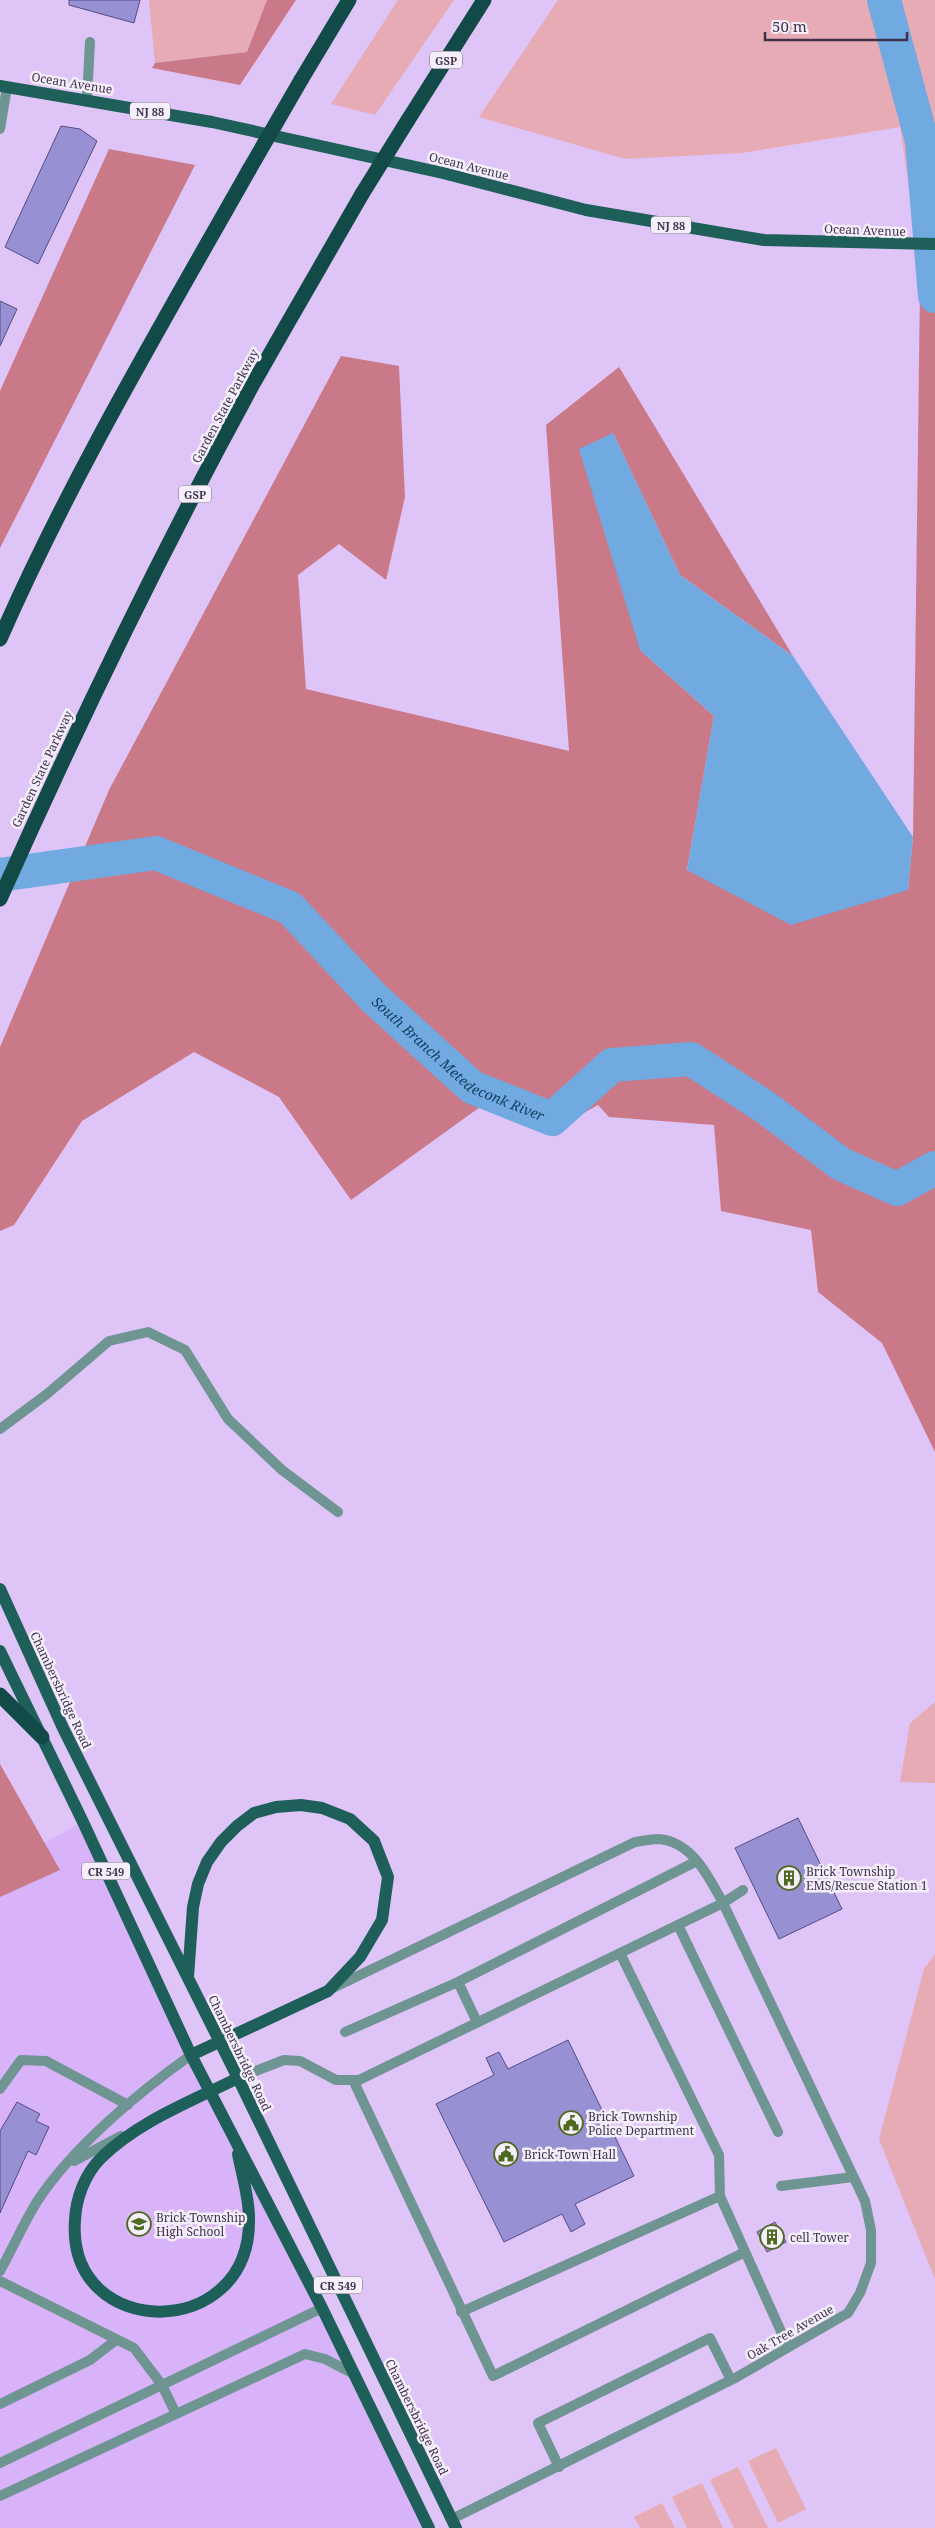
<svg xmlns="http://www.w3.org/2000/svg" width="935" height="2528" font-family="'Noto Serif',serif">
<style>
.built{fill:#d9b3fa}
.green{fill:#e6abb4}
.forest{fill:#ca7988}
.water{fill:#70aae1}
.lines{fill:none;stroke-linecap:round;stroke-linejoin:round}
.river{stroke:#70aae1;stroke-width:34}
.building{fill:#9790d2;stroke:#544c87}
.service{stroke:#6e9591;stroke-width:10}
.primary{stroke:#1e5f5a;stroke-width:12}
.motorway{stroke:#114a46;stroke-width:15}
.motorway-bridge{stroke:#114a46;stroke-width:15}
.labels{text-anchor:middle;dominant-baseline:central;stroke-width:5;stroke-linejoin:round;paint-order:stroke}
.shield{fill:#f5eefb;stroke:#766a80;stroke-width:1}
.shield-label{font-size:11px;font-weight:bold;fill:#40324c}
.street-label{font-size:12px;fill:#40324c;stroke:#f5eefb}
.poi-label{font-size:12px;fill:#40324c;stroke:#f5eefb;text-anchor:start}
.water-label{font-size:14px;font-style:italic;fill:#164065;stroke:#f5eefb}
</style>
<rect width="100%" height="100%" fill="#dfc4f8"/>
<path class="built" d="M 83,1822 L 429,2528 L 0,2528 L 0,1867 Z"/>
<path class="green" d="M 149,0 L 267,0 L 247,52 L 155,63 Z
M 398,0 L 454,0 L 375,115 L 331,104 Z
M 558,0 L 935,0 L 935,190 L 930,195 L 910,195 L 900,127 L 742,153 L 625,159 L 479,117 Z
M 935,1702 L 935,1783 L 900,1782 L 910,1723 Z
M 935,1954 L 935,2279 L 879,2139 L 924,1969 Z
M 776,2448 L 806,2509 L 778,2523 L 748,2461 Z
M 738,2467 L 768,2528 L 734,2528 L 710,2480 Z
M 702,2483 L 723,2528 L 687,2528 L 672,2497 Z
M 662,2503 L 675,2528 L 640,2528 L 634,2517 Z"/>
<path class="forest" d="M 267,0 L 296,0 L 240,85 L 152,68 L 155,63 L 247,52 Z
M 109,149 L 195,165 L 0,548 L 0,391 Z
M 920,285 L 935,286 L 935,1452 L 882,1343 L 818,1292 L 811,1230 L 721,1211 L 714,1125 L 609,1117 L 598,1105 L 582,1114 L 487,1102 L 351,1200 L 279,1097 L 194,1052 L 82,1121 L 14,1225 L 0,1231 L 0,1047 L 109,790 L 341,356 L 399,366 L 405,497 L 386,580 L 339,544 L 298,575 L 306,689 L 569,751 L 546,425 L 619,367 L 793,656 L 680,575 L 613,433 L 640,650 L 714,716 L 687,870 L 908,890 L 913,837 Z
M 0,1764 L 60,1870 L 0,1897 Z"/>
<path class="water" d="M 613,433 L 680,575 L 793,656 L 913,837 L 908,890 L 791,925 L 687,870 L 714,716 L 640,650 L 579,449 Z"/>
<g class="lines">
<g class="river">
<path d="M 884,0 L 922,141 L 935,296"/>
<path id="s1" d="M 0,875 L 156,853 L 290,908 L 374,998 L 472,1087 L 552,1119 L 612,1065 L 691,1059 L 765,1107 L 841,1164 L 897,1189 L 935,1168"/>
</g>
</g>
<path class="building" d="M 69,0 L 140,0 L 134,23 L 69,5 Z
M 61,126 L 80,129 L 97,141 L 38,264 L 5,247 Z
M 0,301 L 17,309 L 0,346 Z
M 798,1818 L 842,1909 L 779,1939 L 735,1848 Z
M 568,2040 L 634,2176 L 575,2204 L 585,2224 L 571,2232 L 562,2214 L 504,2242 L 436,2104 L 494,2075 L 486,2058 L 499,2052 L 508,2069 Z
M 17,2102 L 40,2114 L 36,2121 L 49,2127 L 36,2155 L 28,2151 L 0,2213 L 0,2131 Z
M 775,2222 L 786,2242 L 767,2252 L 757,2232 Z"/>
<g class="lines">
<path class="service" d="M 87,99 L 90,42
M 0,129 L 7,87
M 0,1429 L 47,1394 L 109,1341 L 148,1332 L 185,1350 L 228,1419 L 282,1470 L 338,1512
M 678,1925 L 778,2132
M 620,1953 L 719,2155 L 720,2196
M 458,1982 L 697,1861
M 333,1988 L 635,1842 C 643,1841 651,1839 659,1839 C 693,1842 709,1878 723,1903 L 865,2201 L 871,2230 L 871,2263 L 860,2293 L 848,2313 L 737,2377 L 452,2519
M 345,2032 L 458,1982 L 477,2022
M 238,2078 L 284,2060 L 300,2061 L 336,2080 L 359,2080 L 723,1903 L 743,1890
M 353,2080 L 493,2376 L 745,2252
M 0,2089 L 21,2060 L 46,2061 L 128,2105
M 74,2161 L 121,2136
M 781,2186 L 853,2177
M 0,2271 C 13,2248 24,2222 38,2200 C 74,2146 139,2092 191,2055
M 0,2281 L 134,2348 L 162,2385 L 176,2414
M 461,2312 L 720,2196 L 788,2347
M 0,2404 L 90,2360 L 116,2340
M 0,2463 L 322,2308
M 559,2467 L 538,2423 L 710,2338 L 731,2380
M 0,2496 L 305,2354 L 325,2359 L 354,2374"/>
<path class="primary" d="M 0,86 L 212,122 L 443,173 L 586,210 L 764,240 L 935,244
M 0,1589 L 63,1728 L 238,2078 L 456,2528
M 0,1651 L 83,1822 L 191,2055 L 322,2308 L 429,2528
M 188,1977 L 193,1907 L 198,1884 L 207,1862 L 221,1842 L 237,1826 L 254,1813 L 276,1807 L 301,1805 L 322,1808 L 350,1819 L 374,1841 L 388,1877 L 382,1920 L 360,1957 L 328,1991 L 191,2055
M 238,2078 C 190,2102 139,2121 101,2158 C 85,2174 76,2198 75,2220 C 66,2342 252,2343 249,2218 C 249,2197 242,2175 238,2154"/>
<path class="motorway" d="M 301,80 L 349,0
M 408,120 L 484,0
M 0,639 C 71,477 162,324 249,170
M 0,899 C 78,724 161,552 253,384 C 289,320 326,257 362,194
M 0,1695 L 42,1737"/>
<path class="motorway-bridge" d="M 249,170 L 301,80
M 362,194 L 408,120"/>
</g>
<defs>
<g id="building-ring" transform="scale(1.25)"><circle r="9.5" fill="#f5eefb" stroke="#4d6a1e" stroke-width="1.5"/><path d="M-4-6H4V6H1V3H-1V6H-4ZM-2.5-4.3h1.7v1.8h-1.7ZM.8-4.3h1.7v1.8H.8ZM-2.5-1h1.7V.8h-1.7ZM.8-1h1.7V.8H.8Z" fill="#4d6a1e"/></g>
<g id="civic-ring" transform="scale(1.25)"><circle r="9.5" fill="#f5eefb" stroke="#4d6a1e" stroke-width="1.5"/><path d="M-.6-6.5H3V-4.5H.6V-3L4-1V1h2V6H-6V1h2V-1L-.6-3ZM-1.2 2.5V6h2.4V2.5Z" fill="#4d6a1e"/></g>
<g id="school-ring" transform="scale(1.25)"><circle r="9.5" fill="#f5eefb" stroke="#4d6a1e" stroke-width="1.5"/><path d="M0-5L7-2L0 1L-7-2ZM-4 1L0 2.5L4 1V4Q0 6-4 4Z" fill="#4d6a1e"/></g>
</defs>
<g fill-rule="evenodd">
<use href="#building-ring" x="789" y="1878"/>
<use href="#civic-ring" x="571" y="2123"/>
<use href="#civic-ring" x="506" y="2154"/>
<use href="#school-ring" x="139" y="2224"/>
<use href="#building-ring" x="772" y="2237"/>
</g>
<g class="labels">
<g class="shield">
<rect x="430" y="51.5" width="32" height="17" rx="4"/>
<rect x="130" y="102.5" width="40" height="17" rx="4"/>
<rect x="651" y="216.5" width="40" height="17" rx="4"/>
<rect x="179" y="485.5" width="32" height="17" rx="4"/>
<rect x="82" y="1862.5" width="48" height="17" rx="4"/>
<rect x="314" y="2276.5" width="48" height="17" rx="4"/>
</g>
<g class="shield-label">
<text x="446" y="60">GSP</text>
<text x="150" y="111">NJ 88</text>
<text x="671" y="225">NJ 88</text>
<text x="195" y="494">GSP</text>
<text x="106" y="1871">CR 549</text>
<text x="338" y="2285">CR 549</text>
</g>
<g class="street-label">
<text transform="translate(72 83) rotate(9)">Ocean Avenue</text>
<text transform="translate(469 166) rotate(14)">Ocean Avenue</text>
<text transform="translate(865 230) rotate(2)">Ocean Avenue</text>
<text transform="translate(225 406) rotate(-62)">Garden State Parkway</text>
<text transform="translate(42 769) rotate(-65)">Garden State Parkway</text>
<text transform="translate(61 1690) rotate(65)">Chambersbridge Road</text>
<text transform="translate(240 2053) rotate(64)">Chambersbridge Road</text>
<text transform="translate(790 2332) rotate(-30)">Oak Tree Avenue</text>
<text transform="translate(417 2417) rotate(64)">Chambersbridge Road</text>
</g>
<g class="poi-label">
<text x="806" y="1871">Brick Township<tspan x="806" dy="14">EMS/Rescue Station 1</tspan></text>
<text x="588" y="2116">Brick Township<tspan x="588" dy="14">Police Department</tspan></text>
<text x="524" y="2154">Brick Town Hall</text>
<text x="156" y="2217">Brick Township<tspan x="156" dy="14">High School</tspan></text>
<text x="790" y="2237">cell Tower</text>
</g>
<g class="water-label">
<text stroke="none"><textPath href="#s1" startOffset="531">South Branch Metedeconk River</textPath></text>
</g>
</g>
<path d="M765 32v8h142v-8" fill="none" stroke="#40324c" stroke-width="2.5"/>
<text x="772" y="32" font-size="15" fill="#40324c" stroke="#f5eefb" stroke-width="4" paint-order="stroke">50 m</text>
</svg>
